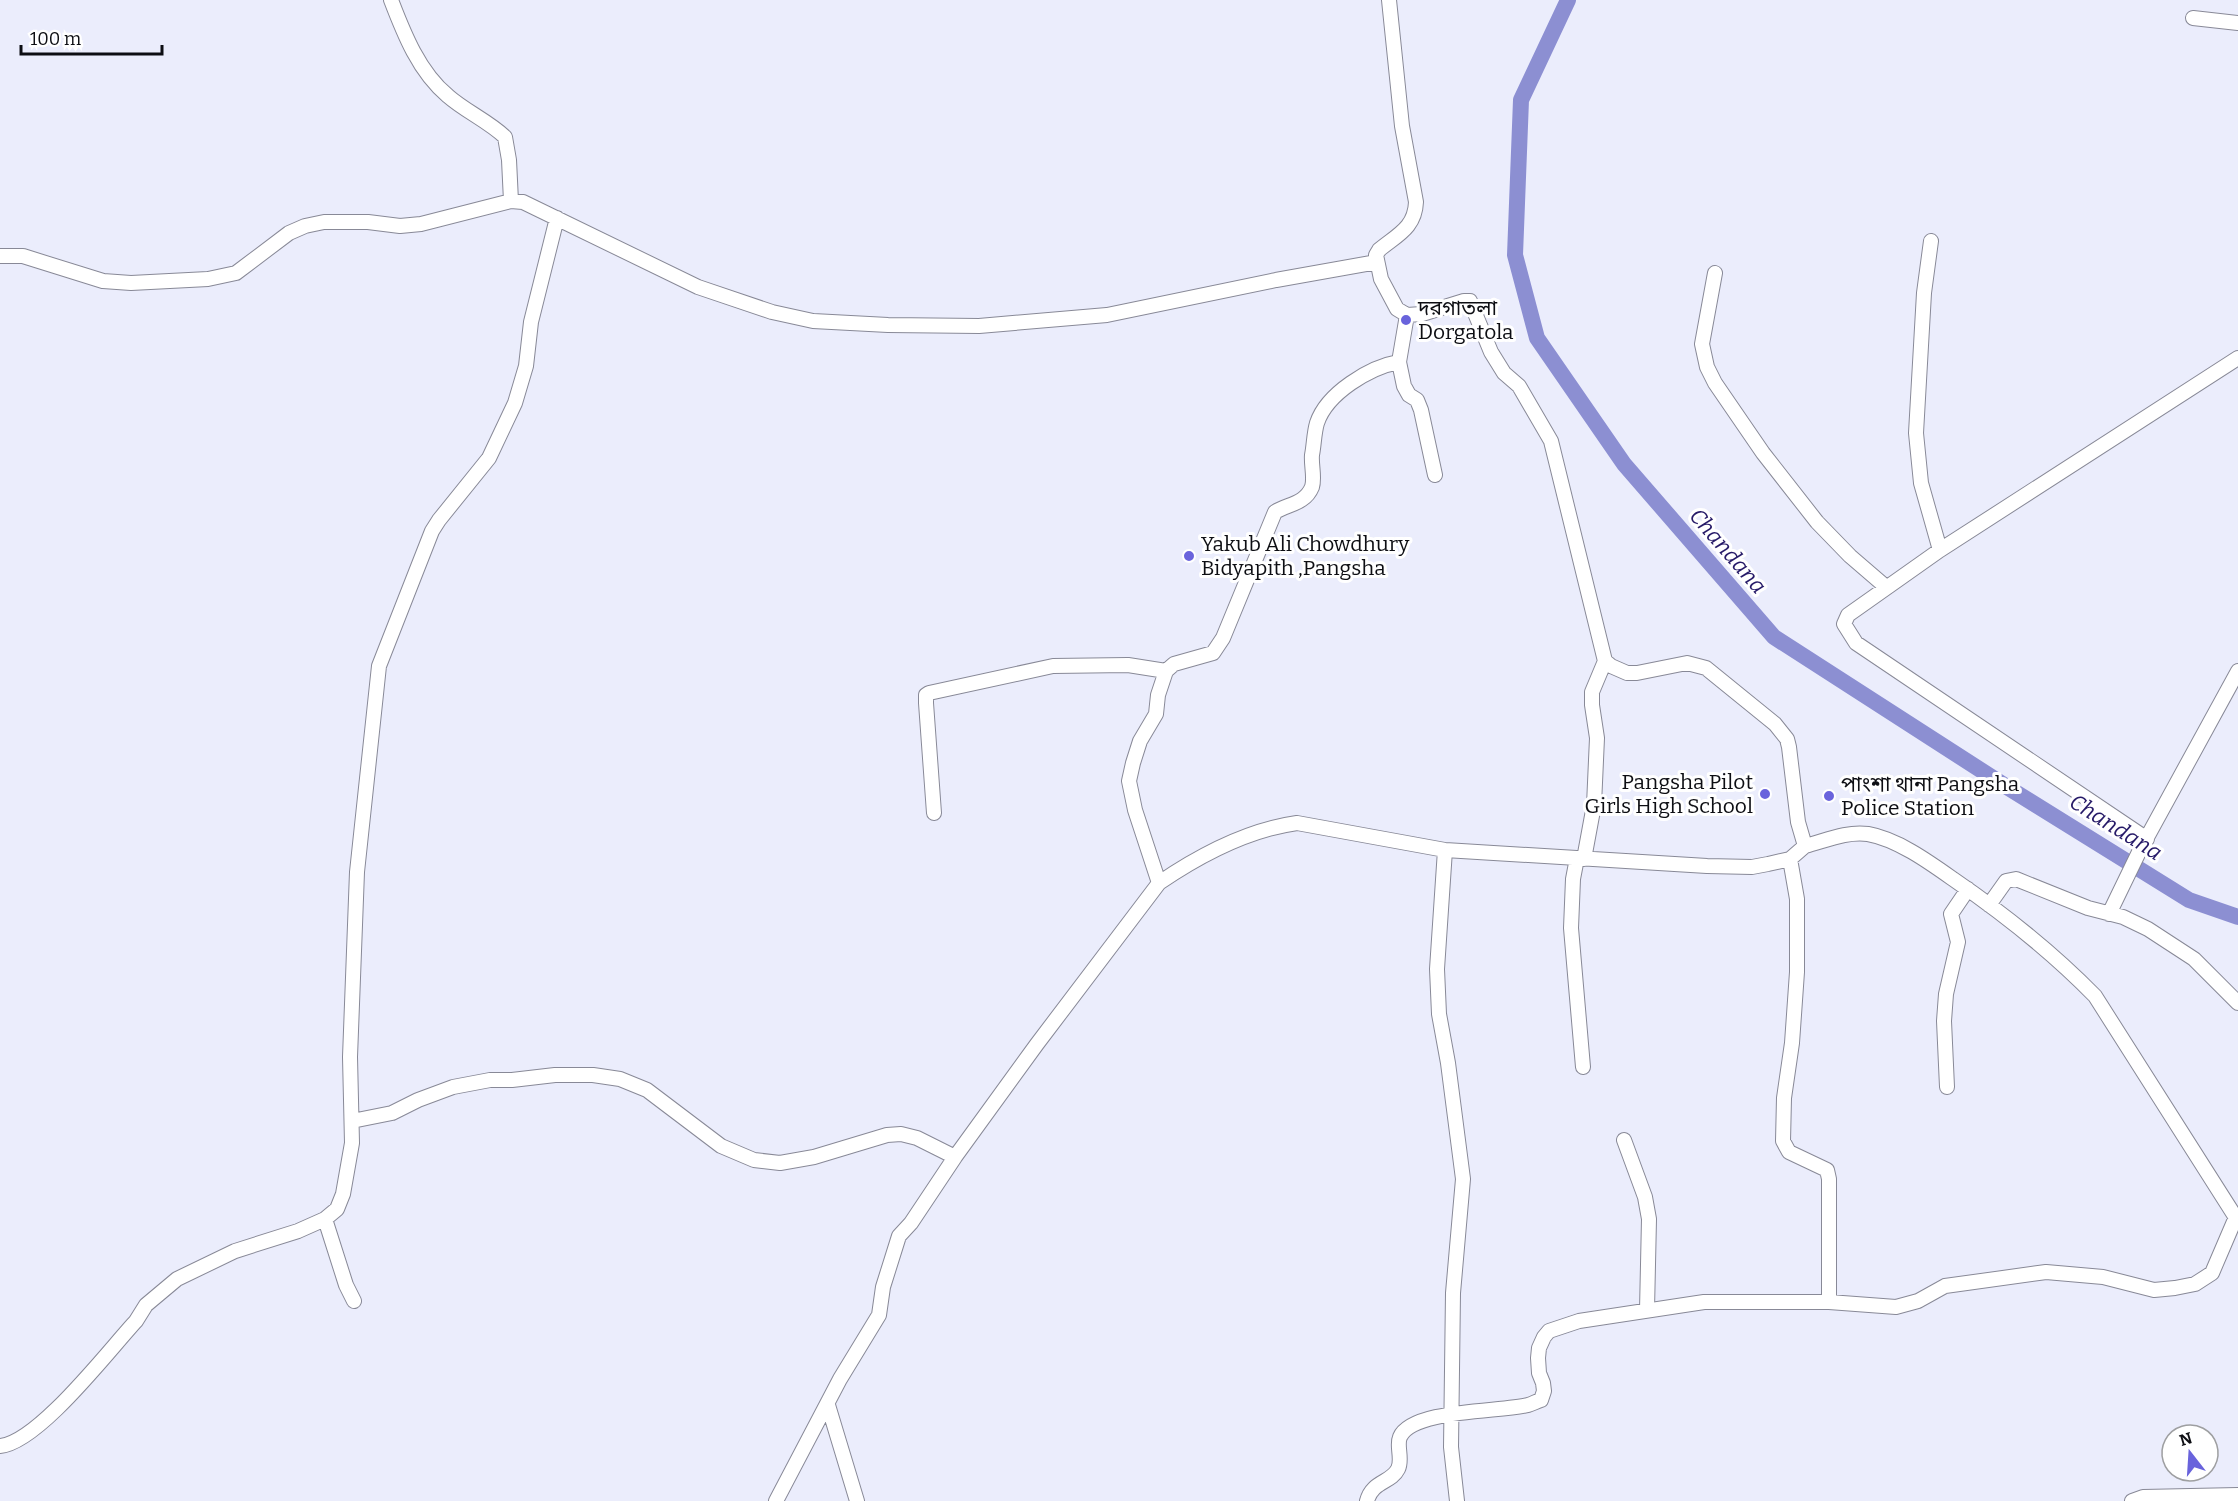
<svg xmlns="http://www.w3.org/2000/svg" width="2238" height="1501" font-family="Bitter,'Noto Sans Bengali',serif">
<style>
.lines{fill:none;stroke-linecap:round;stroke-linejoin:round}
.river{stroke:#8c8fd2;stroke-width:16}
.minor-casing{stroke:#888997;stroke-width:16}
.minor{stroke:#fff;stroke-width:14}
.poi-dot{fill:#6963dc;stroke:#fff;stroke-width:2}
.labels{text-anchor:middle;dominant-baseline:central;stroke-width:6;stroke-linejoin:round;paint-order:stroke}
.poi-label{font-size:21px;fill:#0d0e13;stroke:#fff;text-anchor:start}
.water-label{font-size:22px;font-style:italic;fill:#261a68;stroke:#fff}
</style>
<rect width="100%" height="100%" fill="#ebedfc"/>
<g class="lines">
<path class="river" d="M 1568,0 L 1521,100 L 1515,255 L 1537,338 L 1624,464 L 1774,637 L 2007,787 L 2189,900 L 2238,917"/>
<g class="minor-casing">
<path id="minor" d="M 391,0 C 404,34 419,72 448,96 C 465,111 488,121 505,137 L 509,160 L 511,201
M 1389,0 L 1402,126 L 1416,202 C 1415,228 1397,235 1379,250 L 1376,255 L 1381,279 L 1397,309 L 1407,315 L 1422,314 L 1464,301 L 1470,301 L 1491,352 L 1504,373 L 1519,386 L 1551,441 L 1605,661 L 1611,666 L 1627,673 L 1637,673 L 1687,663 L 1706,668 L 1775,724 L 1787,739 L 1789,747 L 1798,822 L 1805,846 C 1825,841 1846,831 1868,834 C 1897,839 1929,862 1953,879 C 2004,914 2052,952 2095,996 L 2238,1221
M 2193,18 L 2238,23
M 1931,241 L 1924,293 L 1916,433 L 1921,483 L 1940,550
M 0,256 L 23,256 L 103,281 L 131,283 L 208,279 L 236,273 L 289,233 L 305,226 L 324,222 L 368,222 L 400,226 L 421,224 L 511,201 L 523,202 L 698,287 L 772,312 L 813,321 L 888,325 L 979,326 L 1107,315 L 1276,280 L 1377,262
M 1715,273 L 1702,344 L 1707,367 L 1715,383 L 1763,453 L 1817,522 L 1850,556 L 1886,587
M 1399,362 L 1404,386 L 1409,395 L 1417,400 L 1421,410 L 1435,475
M 934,813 L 926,703 L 926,695 L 929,693 L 1053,666 L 1128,665 L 1166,671
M 2147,839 L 1856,643 L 1844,624 L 1848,615 L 1940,550 L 2238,358
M 1445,850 L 1437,969 L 1439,1014 L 1448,1063 L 1463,1179 L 1453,1293 L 1451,1447 L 1457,1501
M 1577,858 L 1573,879 L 1571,928 L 1583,1067
M 1584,859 L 1594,805 L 1597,738 L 1592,705 L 1592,692 L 1605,661
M 1790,859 L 1797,899 L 1797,972 L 1792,1043 L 1784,1098 L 1783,1141 L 1789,1152 L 1827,1170 L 1829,1179 L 1829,1302
M 1159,883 L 1135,810 L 1129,781 L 1133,763 L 1140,741 L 1156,714 L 1158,695 L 1166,671 L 1174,664 L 1213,653 L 1223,638 L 1275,512 C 1288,504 1305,504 1312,487 C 1315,478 1311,465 1312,455 C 1314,445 1314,433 1317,423 C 1327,393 1370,367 1399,362 L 1407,315
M 1989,905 L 2006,881 L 2016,879 L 2088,908 L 2123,917 L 2148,929 L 2194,959 L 2238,1003
M 2109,914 L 2139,852 L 2238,671
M 1947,1087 L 1944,1021 L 1946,994 L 1958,942 L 1951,914 L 1968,889
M 352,1121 L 392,1113 L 418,1100 L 453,1087 L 490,1080 L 512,1080 L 555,1075 L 593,1075 L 620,1079 L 647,1090 L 721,1146 L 754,1160 L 780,1163 L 814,1157 L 887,1135 L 901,1134 L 917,1138 L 955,1157
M 1624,1140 L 1645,1197 L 1649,1219 L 1647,1310
M 325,1219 L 346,1285 L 354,1301
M 828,1405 L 857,1501
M 0,1446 C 38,1443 109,1350 136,1321 L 146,1305 L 177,1279 L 235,1251 L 298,1231 L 325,1219 L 337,1209 L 343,1194 L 352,1143 L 350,1057 L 357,872 L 379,666 L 432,531 L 439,520 L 489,458 L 515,403 L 526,366 L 531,322 L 557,218
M 776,1501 L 840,1379 L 879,1315 L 883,1287 L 899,1236 L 911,1223 L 955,1157 L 1037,1044 L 1159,883 C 1200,855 1247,830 1297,823 L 1445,850 L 1707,866 L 1752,867 L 1768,864 L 1790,859 L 1805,846
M 1367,1501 C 1372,1481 1391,1483 1398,1469 C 1403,1459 1396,1446 1400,1437 C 1412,1409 1502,1412 1528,1405 C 1532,1404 1537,1401 1541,1400 L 1544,1391 L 1543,1383 L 1539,1373 L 1538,1358 L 1539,1348 L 1544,1337 L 1549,1331 L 1579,1321 L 1704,1302 L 1829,1302 L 1896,1307 L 1918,1301 L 1945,1286 L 2046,1272 L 2103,1277 L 2154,1290 L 2175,1288 L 2195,1284 L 2212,1273 L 2236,1217
M 2132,1501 L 2143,1497 L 2238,1495"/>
</g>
<use href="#minor" class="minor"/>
</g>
<g class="poi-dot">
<circle cx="1406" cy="320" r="6"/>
<circle cx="1189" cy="556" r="6"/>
<circle cx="1765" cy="794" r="6"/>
<circle cx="1829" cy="796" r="6"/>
</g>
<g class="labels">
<g class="poi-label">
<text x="1418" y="308">দরগাতলা<tspan x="1418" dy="24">Dorgatola</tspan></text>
<text x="1201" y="544">Yakub Ali Chowdhury<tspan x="1201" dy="24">Bidyapith ,Pangsha</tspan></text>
<text x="1753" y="782" text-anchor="end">Pangsha Pilot<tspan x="1753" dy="24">Girls High School</tspan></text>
<text x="1841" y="784">পাংশা থানা Pangsha<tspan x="1841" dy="24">Police Station</tspan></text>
</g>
<g class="water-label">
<text transform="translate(1728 551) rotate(49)">Chandana</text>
<text transform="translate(2116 827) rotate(32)">Chandana</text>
</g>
</g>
<g transform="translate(2190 1453) rotate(343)"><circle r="28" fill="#ffffff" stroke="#9e9fa1" stroke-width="1.5"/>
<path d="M0-4.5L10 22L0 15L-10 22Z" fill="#6963dc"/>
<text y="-9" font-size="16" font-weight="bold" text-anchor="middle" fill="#0d0e13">N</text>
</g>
<path d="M21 45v9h141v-9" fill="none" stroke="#0d0e13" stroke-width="3"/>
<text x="30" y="45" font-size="18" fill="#0d0e13" stroke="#ffffff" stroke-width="4.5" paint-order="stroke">100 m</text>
</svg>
